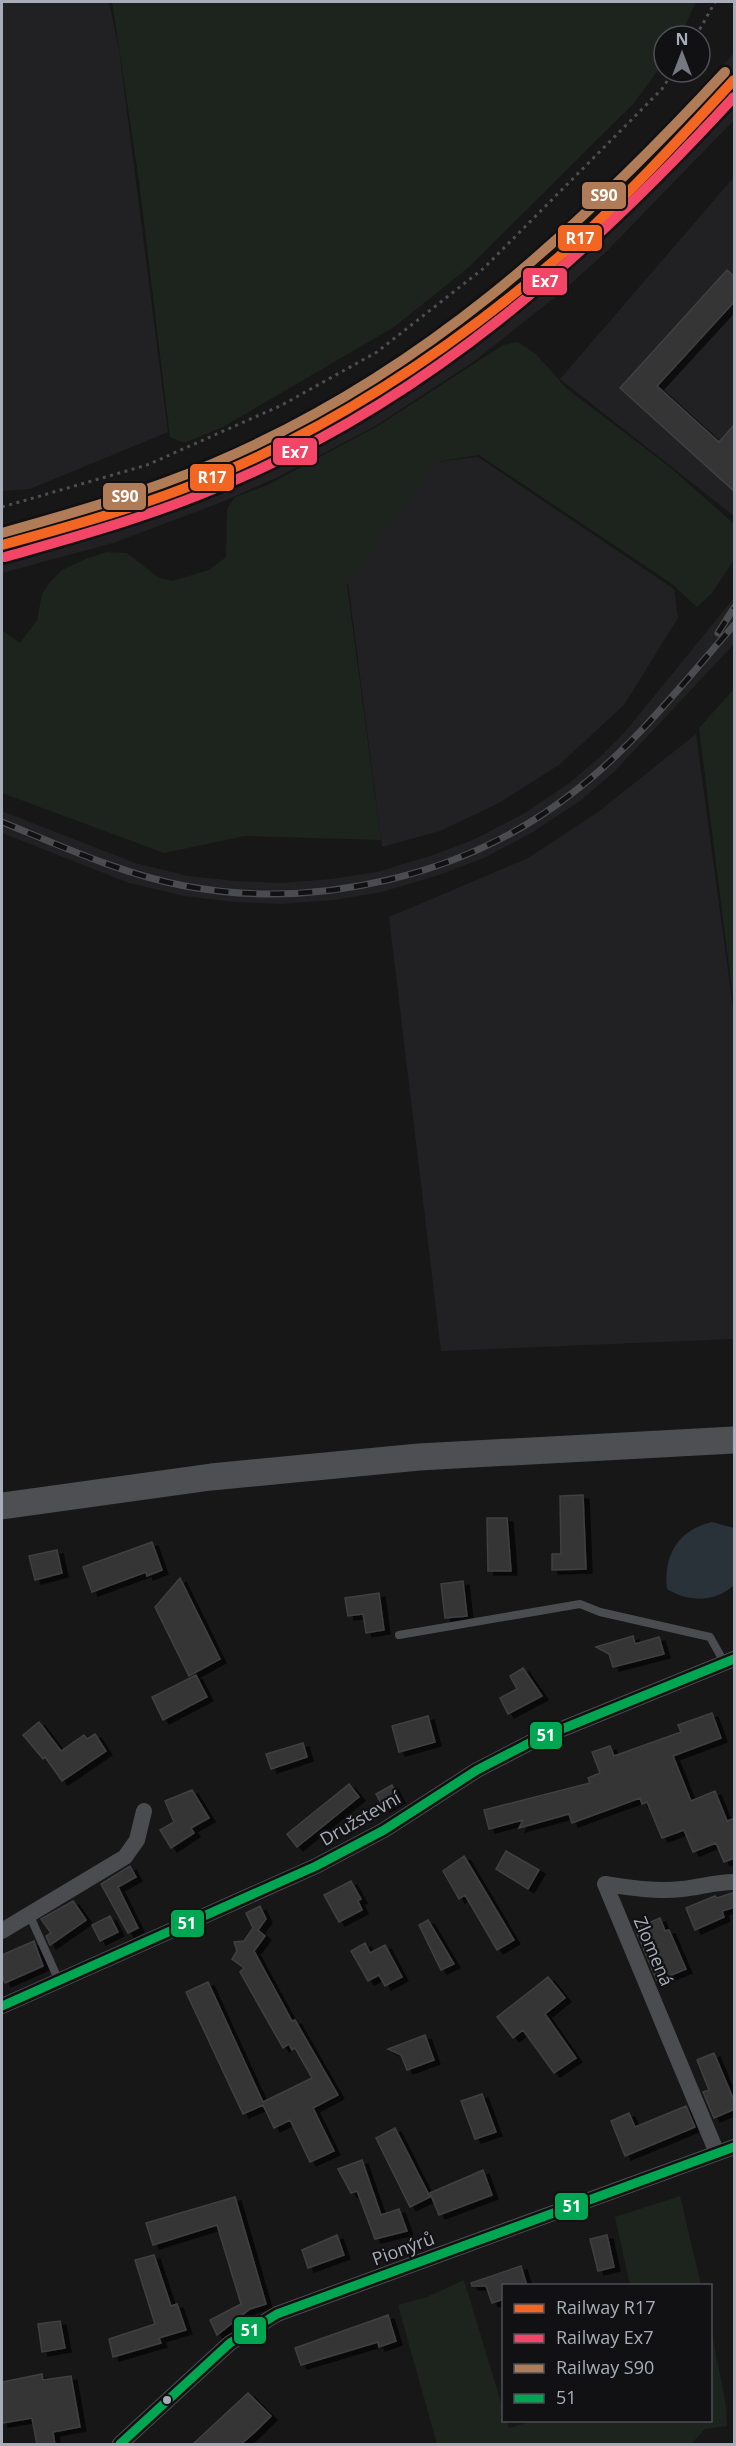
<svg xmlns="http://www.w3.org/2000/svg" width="736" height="2446" font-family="'Open Sans',sans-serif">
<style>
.built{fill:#212123}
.green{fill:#1d241e}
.water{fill:#2a3239}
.building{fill:#353536;stroke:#3f4043;stroke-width:1.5;filter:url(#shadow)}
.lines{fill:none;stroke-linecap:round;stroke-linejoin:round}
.path{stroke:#4d4e52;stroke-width:3;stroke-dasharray:3 4.5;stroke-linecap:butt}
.service{stroke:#4b4c50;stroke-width:8}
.minor{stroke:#4b4c50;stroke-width:16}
.primary{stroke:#4d4f52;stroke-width:27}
.rail-casing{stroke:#4b4c4f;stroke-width:7}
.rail{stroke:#111113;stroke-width:4.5;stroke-dasharray:14;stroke-linecap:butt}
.bus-1-casing{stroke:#111113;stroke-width:14}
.bus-1{stroke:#00a651;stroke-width:9}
.rail-1-casing{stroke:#111113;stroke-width:15}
.rail-2-casing{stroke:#111113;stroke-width:15}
.rail-3-casing{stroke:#111113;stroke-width:15}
.rail-1{stroke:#f26522;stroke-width:10}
.rail-2{stroke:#f34667;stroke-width:10}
.rail-3{stroke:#b07c57;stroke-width:10}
.bus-dot{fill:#a8adb8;stroke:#111113;stroke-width:2}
.labels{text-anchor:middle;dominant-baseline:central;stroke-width:4.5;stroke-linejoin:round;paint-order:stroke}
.street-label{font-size:18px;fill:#a8adb8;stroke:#111113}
.line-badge{stroke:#111113;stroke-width:2}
.badge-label{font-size:16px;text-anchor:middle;font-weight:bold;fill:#fff}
</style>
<defs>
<filter id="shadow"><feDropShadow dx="6" dy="4" stdDeviation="0" flood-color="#0009"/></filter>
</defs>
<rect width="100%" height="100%" fill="#171717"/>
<path class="built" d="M 2,2 L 109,2 L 119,49 L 168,432 L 30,489 L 2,491 Z
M 734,53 L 734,120 L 606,252 L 564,290 L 476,360 L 374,427 L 276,478 L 222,502 L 113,543 L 2,573 L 2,528 L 99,501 L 205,462 L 351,388 L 450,324 L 535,257 L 575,220 L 657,138 Z
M 734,177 L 734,516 L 560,379 Z
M 478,457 L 674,589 L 678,618 L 624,705 L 559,765 L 499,803 L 440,831 L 382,847 L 348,583 L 435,462 Z
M 734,598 L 734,644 L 614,772 L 580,801 L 533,832 L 484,858 L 439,875 L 382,892 L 334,900 L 281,904 L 234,902 L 184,896 L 129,883 L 2,833 L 2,811 L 135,863 L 188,876 L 236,881 L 281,883 L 331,879 L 377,872 L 433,855 L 475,839 L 523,814 L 568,784 L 600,757 L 624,733 Z
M 696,734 L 734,1015 L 734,1339 L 441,1351 L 389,917 L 528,858 L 598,812 Z"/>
<path class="green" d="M 112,2 L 696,2 L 680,36 L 664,36 L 664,62 L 634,103 L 469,267 L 394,327 L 223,427 L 184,443 L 170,437 L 139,181 Z
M 518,342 L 536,354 L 566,388 L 671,468 L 734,524 L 734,560 L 712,593 L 697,607 L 671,583 L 479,455 L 436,462 L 347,585 L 381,840 L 245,836 L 164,853 L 2,793 L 2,630 L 20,643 L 37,620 L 42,594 L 50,582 L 62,570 L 88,558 L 107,552 L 127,553 L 159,578 L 172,581 L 209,570 L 226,557 L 227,509 L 235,497 L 268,485 L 381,424 L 503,345 Z
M 734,689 L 734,1006 L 699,728 Z
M 680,2196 L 701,2285 L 630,2285 L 615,2217 Z
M 464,2280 L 503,2409 L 504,2420 L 507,2421 L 509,2428 L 537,2420 L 710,2420 L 711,2329 L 726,2406 L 727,2426 L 705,2429 L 691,2444 L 437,2444 L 398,2305 L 427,2297 Z"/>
<path class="water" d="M 712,1522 L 734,1528 L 734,1585 C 715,1603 688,1602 667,1589 C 663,1556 678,1530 712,1522 Z"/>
<path class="building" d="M 727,270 L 735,277 L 735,301 L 657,386 L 719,442 L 735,424 L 735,492 L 620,388 Z
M 583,1495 L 586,1569 L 552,1570 L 552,1554 L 561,1554 L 560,1496 Z
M 487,1518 L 507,1518 L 511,1571 L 488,1571 Z
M 152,1542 L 162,1570 L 147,1576 L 146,1572 L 92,1592 L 83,1567 Z
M 57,1550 L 62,1573 L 35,1580 L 29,1556 Z
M 180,1578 L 220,1659 L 189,1676 L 155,1607 Z
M 463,1581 L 467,1616 L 445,1618 L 441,1584 Z
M 379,1593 L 384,1630 L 366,1633 L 363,1614 L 348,1616 L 345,1598 Z
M 633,1636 L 635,1644 L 659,1637 L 664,1654 L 613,1667 L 609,1654 L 596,1647 Z
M 523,1668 L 542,1696 L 508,1714 L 500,1698 L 517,1689 L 510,1676 Z
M 196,1675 L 207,1697 L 163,1720 L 152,1697 Z
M 712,1713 L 721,1738 L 673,1756 L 691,1801 L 715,1791 L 727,1821 L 735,1818 L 735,1858 L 724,1862 L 716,1843 L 693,1852 L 684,1830 L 662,1838 L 647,1802 L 642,1804 L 640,1798 L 572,1823 L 569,1814 L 519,1828 L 523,1820 L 489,1829 L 484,1810 L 590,1783 L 588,1778 L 600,1773 L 592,1752 L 610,1746 L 614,1756 L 681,1732 L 678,1725 Z
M 428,1716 L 435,1742 L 399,1752 L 392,1726 Z
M 39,1722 L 61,1751 L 84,1735 L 87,1739 L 95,1734 L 106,1751 L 62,1781 L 45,1757 L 43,1759 L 23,1735 Z
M 303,1743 L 307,1757 L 271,1769 L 266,1754 Z
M 349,1784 L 359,1797 L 297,1847 L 287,1834 Z
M 392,1785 L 399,1799 L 384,1808 L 376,1794 Z
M 192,1790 L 209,1818 L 191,1828 L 194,1833 L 171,1848 L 160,1830 L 174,1822 L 165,1801 Z
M 506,1851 L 539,1870 L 528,1889 L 496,1869 Z
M 464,1856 L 514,1940 L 497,1950 L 465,1895 L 459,1899 L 443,1871 Z
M 130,1866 L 136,1877 L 118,1887 L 138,1928 L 128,1933 L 101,1884 Z
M 351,1881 L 361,1899 L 358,1901 L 362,1910 L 339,1922 L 324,1895 Z
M 735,1892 L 735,1907 L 722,1911 L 724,1917 L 695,1930 L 686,1908 L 715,1896 L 717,1898 Z
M 73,1901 L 86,1920 L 50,1945 L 46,1936 L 51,1933 L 41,1919 Z
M 260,1906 L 266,1919 L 258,1930 L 265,1936 L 254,1951 L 292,2021 L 295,2020 L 338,2095 L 313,2108 L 334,2151 L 310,2162 L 290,2120 L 274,2128 L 263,2105 L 243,2114 L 186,1992 L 208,1982 L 263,2102 L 312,2078 L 295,2048 L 292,2050 L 289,2044 L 283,2048 L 240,1972 L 244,1968 L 232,1959 L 237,1951 L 234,1942 L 244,1941 L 253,1928 L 246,1913 Z
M 110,1916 L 118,1932 L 100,1941 L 92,1925 Z
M 660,1918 L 665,1931 L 669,1930 L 686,1969 L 657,1981 L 635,1929 Z
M 428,1920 L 454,1964 L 441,1970 L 419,1925 Z
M 34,1941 L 43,1966 L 5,1983 L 2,1975 L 2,1955 Z
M 365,1943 L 370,1953 L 385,1945 L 402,1977 L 385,1986 L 379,1975 L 368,1981 L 351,1951 Z
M 548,1977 L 565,1998 L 545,2014 L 576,2058 L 554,2073 L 523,2030 L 513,2038 L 497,2017 Z
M 425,2035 L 434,2060 L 407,2070 L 401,2055 L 388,2049 Z
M 714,2053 L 735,2103 L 735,2109 L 714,2118 L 703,2092 L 709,2090 L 697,2060 Z
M 482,2094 L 496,2132 L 475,2139 L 461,2101 Z
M 686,2106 L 695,2127 L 625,2156 L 611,2121 L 629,2113 L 635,2127 Z
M 395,2128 L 430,2197 L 410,2207 L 376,2138 Z
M 362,2160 L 381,2215 L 399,2209 L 407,2231 L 375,2239 L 357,2191 L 351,2193 L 338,2169 Z
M 483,2170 L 492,2195 L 439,2215 L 430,2193 Z
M 235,2197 L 266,2304 L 250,2309 L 217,2335 L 210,2320 L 241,2304 L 217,2225 L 153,2245 L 146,2223 Z
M 337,2235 L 344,2255 L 308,2268 L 302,2250 Z
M 607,2235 L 614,2267 L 598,2271 L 590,2239 Z
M 154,2255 L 171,2306 L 177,2304 L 186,2330 L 159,2338 L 161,2343 L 113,2357 L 109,2339 L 155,2324 L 135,2260 Z
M 521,2266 L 527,2286 L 504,2286 L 504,2299 L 492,2303 L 486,2286 L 472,2286 L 471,2283 Z
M 388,2315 L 396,2341 L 379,2347 L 378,2342 L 301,2365 L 295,2348 Z
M 60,2321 L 65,2348 L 42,2352 L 38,2324 Z
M 42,2374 L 43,2380 L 71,2376 L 80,2427 L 53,2432 L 55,2445 L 37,2445 L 32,2418 L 2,2423 L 2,2382 Z
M 248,2393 L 271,2416 L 255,2432 L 240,2445 L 192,2445 Z"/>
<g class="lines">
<path class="path" d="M 696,36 L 715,2
M 2,507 L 147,465 L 282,405 L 377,352 L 484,268 L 662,89 L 673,72"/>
<path class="service" d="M 399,1635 L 580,1604 L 600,1612 L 710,1637 L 724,1662
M 29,1914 L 59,1981"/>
<path class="minor" d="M 605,1884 L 717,2153
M 605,1884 C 632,1888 656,1892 682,1889 C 700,1887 716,1882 734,1882
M 2,1931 L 125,1857 L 137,1840 L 144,1811
M 2,2006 L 316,1866 L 384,1830 L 477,1770 L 535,1740 L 734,1659
M 120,2444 L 230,2343 L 277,2314 L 734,2147"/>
<path class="primary" d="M 2,1506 L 211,1477 L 419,1457 L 734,1440"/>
<g class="rail-casing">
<path id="rail" d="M 718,633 L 734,608
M 2,822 C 61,846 122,874 185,886 C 318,911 469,875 575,791 C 636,744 684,682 734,625"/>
</g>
<use href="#rail" class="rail"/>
<g class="bus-1-casing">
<path id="bus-1" d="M 2,2006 L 316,1866 L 384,1830 L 477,1770 L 535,1740 L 734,1659
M 120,2444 L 230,2343 L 277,2314 L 734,2147"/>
</g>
<use href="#bus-1" class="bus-1"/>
<g class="rail-1-casing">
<path id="rail-1" d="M 2,545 C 75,525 147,505 217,475 C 349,419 469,336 576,242 C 632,191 683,135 734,80"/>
</g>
<g class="rail-2-casing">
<path id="rail-2" d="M 5,557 C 78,536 151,516 221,486 C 426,401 586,258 734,97"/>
</g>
<g class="rail-3-casing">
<path id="rail-3" d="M 2,533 C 73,513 144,493 212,464 C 420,376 574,235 725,72"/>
</g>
<use href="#rail-1" class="rail-1"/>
<use href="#rail-2" class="rail-2"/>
<use href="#rail-3" class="rail-3"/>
</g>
<circle class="bus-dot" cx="167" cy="2400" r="5"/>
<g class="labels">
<g class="street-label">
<text transform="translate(360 1818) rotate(-30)">Družstevní</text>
<text transform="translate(654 1951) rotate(67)">Zlomená</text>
<text transform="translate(403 2248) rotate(-20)">Pionýrů</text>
</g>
</g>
<g class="line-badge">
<rect x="581" y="181" width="46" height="29" rx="6" fill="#b07c57"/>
<rect x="557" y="224" width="46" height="28" rx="6" fill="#f26522"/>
<rect x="522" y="267" width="46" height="29" rx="6" fill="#f34667"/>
<rect x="272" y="437" width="46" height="29" rx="6" fill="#f34667"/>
<rect x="189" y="463" width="46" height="29" rx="6" fill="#f26522"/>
<rect x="102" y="482" width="45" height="29" rx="6" fill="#b07c57"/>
<rect x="529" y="1721" width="34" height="29" rx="6" fill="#00a651"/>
<rect x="170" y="1909" width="35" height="29" rx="6" fill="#00a651"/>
<rect x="554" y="2192" width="35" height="29" rx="6" fill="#00a651"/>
<rect x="233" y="2316" width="34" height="29" rx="6" fill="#00a651"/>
</g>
<g class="badge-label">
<text x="604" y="201">S90</text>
<text x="580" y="244">R17</text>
<text x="545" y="287">Ex7</text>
<text x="295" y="458">Ex7</text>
<text x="212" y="483">R17</text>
<text x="125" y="502">S90</text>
<text x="546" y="1741">51</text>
<text x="187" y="1929">51</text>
<text x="572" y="2212">51</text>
<text x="250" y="2336">51</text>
</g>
<rect width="736" height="2446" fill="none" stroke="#a8adb8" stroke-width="6"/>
<rect x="502" y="2284" width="210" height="138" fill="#111113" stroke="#4d4f55" stroke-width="1.5"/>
<rect x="514" y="2304" width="30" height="9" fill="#f26522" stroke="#4d4f55" stroke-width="1.5"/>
<text x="556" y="2314" font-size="18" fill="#a8adb8">Railway R17</text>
<rect x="514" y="2334" width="30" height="9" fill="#f34667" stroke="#4d4f55" stroke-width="1.5"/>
<text x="556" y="2344" font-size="18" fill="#a8adb8">Railway Ex7</text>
<rect x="514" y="2364" width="30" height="9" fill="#b07c57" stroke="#4d4f55" stroke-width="1.5"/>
<text x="556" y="2374" font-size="18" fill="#a8adb8">Railway S90</text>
<rect x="514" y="2394" width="30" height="9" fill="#00a651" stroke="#4d4f55" stroke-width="1.5"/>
<text x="556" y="2404" font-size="18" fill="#a8adb8">51</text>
<g transform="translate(682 54)"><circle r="28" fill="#111113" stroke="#4d4f55" stroke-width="1.5"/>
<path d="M0-4.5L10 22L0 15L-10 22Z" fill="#757880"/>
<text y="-9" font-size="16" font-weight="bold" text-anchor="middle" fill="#a8adb8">N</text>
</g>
</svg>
